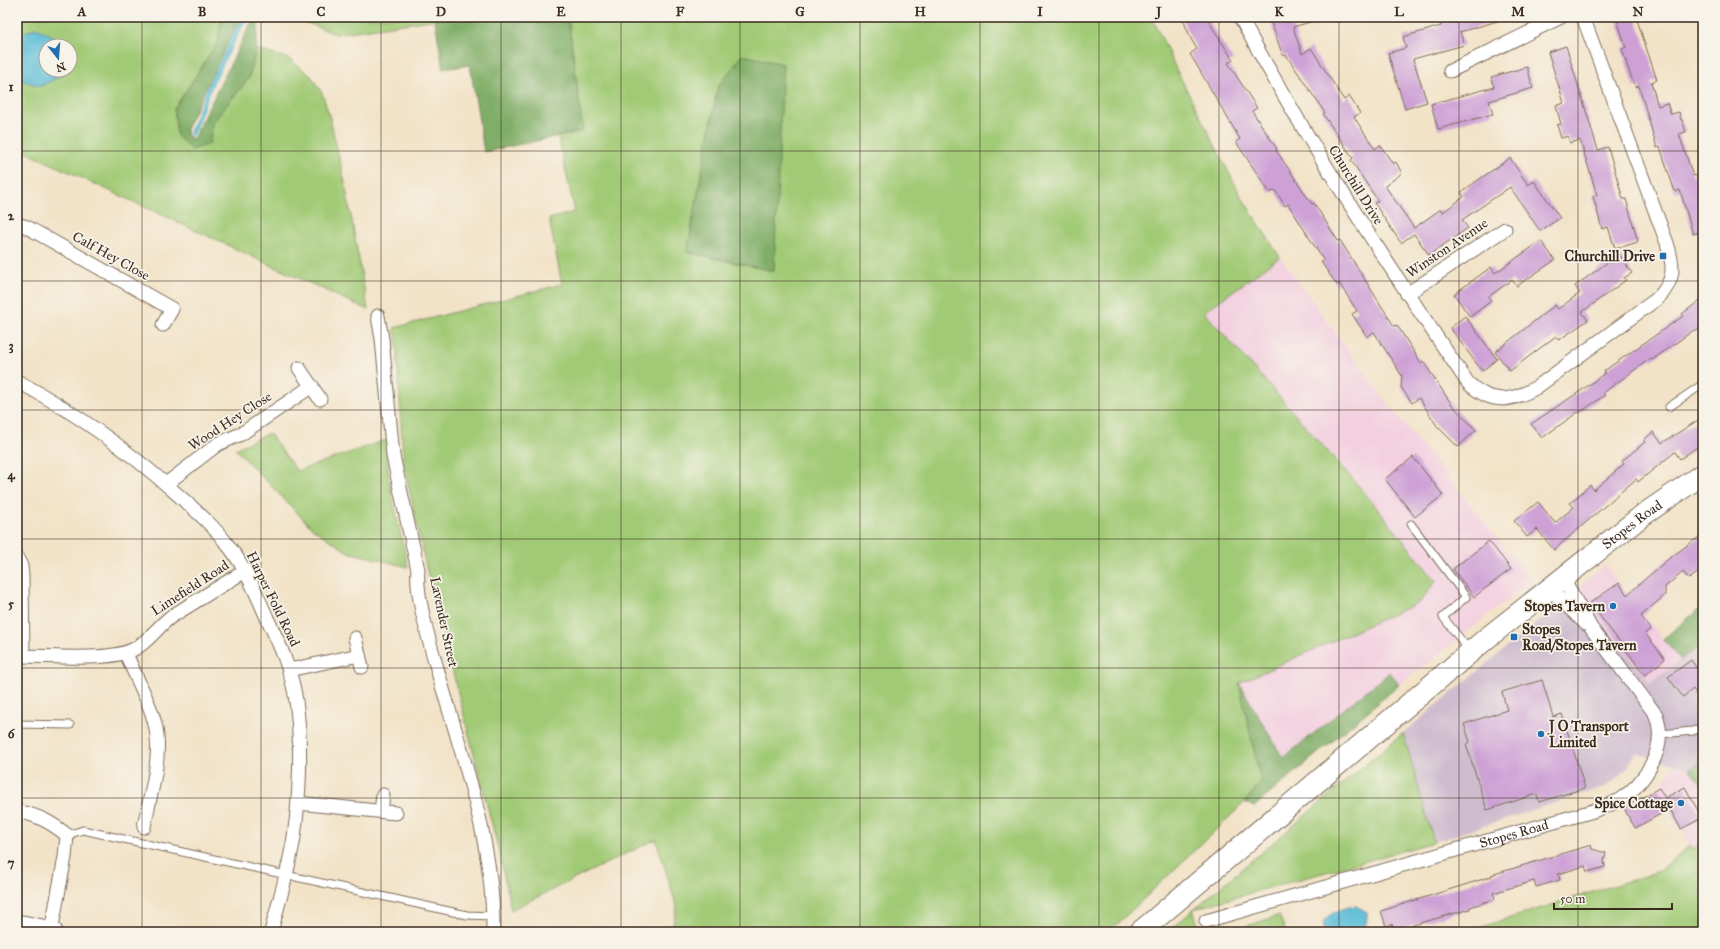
<svg xmlns="http://www.w3.org/2000/svg" width="1720" height="949" font-family="'IM FELL Great Primer',serif">
<style>
.built{fill:#f3cfe0}
.industrial{fill:#cfbdcf}
.green{fill:#a1ca76;stroke:#6e7a4a;fill-rule:evenodd}
.forest{fill:#80ae67;stroke:#5e6c42}
.water{fill:#59bcd7;stroke:#4a737a}
.lines{fill:none;stroke-linecap:round;stroke-linejoin:round}
.stream{stroke:#59bcd7;stroke-width:4.5}
.building{fill:#cea1d6}
.lane-casing{stroke:#7b6b5a;stroke-width:9}
.street-casing{stroke:#7b6b5a;stroke-width:15}
.primary-casing{stroke:#7b6b5a;stroke-width:23}
.lane{stroke:#fff;stroke-width:7}
.street{stroke:#fff;stroke-width:13}
.primary{stroke:#fff;stroke-width:21}
.grid{fill:none;stroke:#3b2a1e;stroke-width:1;stroke-opacity:0.55}
.poi-dot{fill:#1f6fb2;stroke:#f7f3e8;stroke-width:1.5}
.labels{text-anchor:middle;dominant-baseline:central;stroke-width:3.5;stroke-linejoin:round;paint-order:stroke}
.street-label{font-size:14px;fill:#3b2a1e;stroke:#f7f3e8}
.poi-label{font-size:14px;font-weight:bold;fill:#3b2a1e;stroke:#f7f3e8;text-anchor:end}
.neatline{fill:none;stroke:#3b2a1e;stroke-width:1.5}
.grid-label{font-size:13px;text-anchor:middle;font-weight:bold;fill:#3b2a1e}
</style>
<rect width="100%" height="100%" fill="#f7f3e8"/>
<filter id="ink" filterUnits="userSpaceOnUse"><feTurbulence type="fractalNoise" baseFrequency=".025" numOctaves="2"/><feDisplacementMap in="SourceGraphic" scale="8" xChannelSelector="R" yChannelSelector="G"/><feConvolveMatrix kernelMatrix="1 2 1 2 8 2 1 2 1" color-interpolation-filters="sRGB"/></filter>
<filter id="wash" filterUnits="userSpaceOnUse"><feTurbulence type="fractalNoise" baseFrequency=".012" numOctaves="4" result="noise"/><feDisplacementMap in="SourceGraphic" scale="16" xChannelSelector="R" yChannelSelector="G"/><feGaussianBlur stdDeviation="0.9" result="paint"/><feColorMatrix in="noise" values="0 0 0 0 0 0 0 0 0 0 0 0 0 0 0 0 0 1.4 0 .05"/><feComposite in="paint" operator="in"/></filter>
<g filter="url(#wash)">
<rect width="100%" height="100%" fill="#f2e3c8"/>
<path class="built" d="M 1280,257 L 1385,400 L 1532,581 L 1399,685 L 1390,672 L 1283,758 L 1239,683 L 1419,602 L 1364,492 L 1203,312 Z
M 1605,565 L 1637,608 L 1681,660 L 1650,683 L 1576,590 Z
M 1675,765 L 1690,769 L 1703,787 L 1703,843 L 1692,849 L 1659,788 Z"/>
<path class="industrial" d="M 1576,590 L 1650,683 L 1703,644 L 1703,761 L 1690,769 L 1636,753 L 1628,767 L 1618,778 L 1607,786 L 1434,842 L 1403,733 Z"/>
<path class="green" d="M 17,17 L 222,17 L 218,42 L 174,109 L 177,136 L 209,144 L 213,122 L 249,78 L 256,49 L 289,59 L 311,76 L 322,93 L 330,118 L 345,183 L 368,310 L 17,148 L 17,79 L 41,86 L 64,74 L 64,70 L 70,70 L 70,46 L 63,46 L 62,41 L 36,28 L 17,35 Z
M 292,17 L 451,17 L 336,34 Z
M 568,17 L 1152,17 L 1177,71 L 1241,196 L 1280,257 L 1204,312 L 1364,492 L 1436,581 L 1420,602 L 1239,683 L 1261,782 L 1245,802 L 1109,932 L 671,932 L 677,908 L 656,839 L 511,910 L 500,855 L 428,576 L 403,461 L 397,345 L 394,328 L 562,284 L 549,219 L 575,212 L 558,137 L 583,131 ZM 718,86 L 774,271 L 773,271 L 687,252 Z
M 269,433 L 297,471 L 386,440 L 389,481 L 408,567 L 348,552 L 312,528 L 235,449 Z
M 1403,733 L 1434,842 L 1193,909 L 1200,932 L 1168,932 L 1193,910 Z
M 1703,843 L 1703,932 L 1465,932 L 1660,871 L 1690,845 L 1692,849 Z
M 1279,915 L 1286,932 L 1230,932 Z"/>
<path class="forest" d="M 222,17 L 241,17 L 186,129 L 187,136 L 193,139 L 254,17 L 259,17 L 256,49 L 249,78 L 213,122 L 209,144 L 192,150 L 177,136 L 174,109 L 218,42 Z
M 451,17 L 568,17 L 583,131 L 484,152 L 470,65 L 443,69 L 435,20 Z
M 743,55 L 783,64 L 774,271 L 687,252 L 718,86 Z
M 1703,606 L 1703,644 L 1681,660 L 1663,639 Z
M 1390,672 L 1399,685 L 1254,807 L 1245,802 L 1261,782 L 1239,683 L 1283,758 Z
M 1703,761 L 1703,787 L 1690,769 Z"/>
<path class="water" d="M 36,28 L 63,41 L 63,46 L 46,46 L 46,70 L 64,70 L 64,74 L 41,86 L 17,79 L 17,35 Z
M 1356,906 L 1367,912 C 1367,921 1367,927 1359,932 L 1325,932 L 1323,922 C 1332,910 1343,908 1356,906 Z"/>
<g class="lines">
<path class="stream" d="M 191,134 L 211,84 L 245,17"/>
</g>
<g id="blocks">
<path class="building" d="M 1182,17 L 1206,17 L 1233,60 L 1228,63 L 1257,108 L 1252,111 L 1277,149 L 1276,150 L 1312,204 L 1314,203 L 1338,241 L 1340,240 L 1394,326 L 1397,325 L 1421,363 L 1423,361 L 1452,405 L 1476,430 L 1458,447 L 1437,426 L 1419,398 L 1412,403 L 1401,387 L 1402,376 L 1374,332 L 1367,337 L 1352,314 L 1357,311 L 1339,283 L 1337,285 L 1321,262 L 1324,261 L 1288,204 L 1285,206 L 1275,190 L 1270,193 L 1236,142 L 1240,139 L 1190,54 L 1197,49 L 1191,39 Z
M 1269,17 L 1317,17 L 1317,20 L 1293,27 L 1302,54 L 1311,48 L 1344,100 L 1349,96 L 1360,113 L 1354,117 L 1375,149 L 1380,145 L 1393,164 L 1396,162 L 1402,173 L 1385,186 L 1414,228 L 1441,209 L 1443,212 L 1464,197 L 1461,192 L 1510,158 L 1528,185 L 1534,181 L 1560,218 L 1540,231 L 1510,187 L 1462,220 L 1468,228 L 1429,255 L 1414,234 L 1401,243 L 1374,203 L 1378,201 L 1351,160 L 1353,158 L 1323,114 L 1325,113 L 1286,55 L 1283,56 Z
M 1451,17 L 1501,17 L 1501,20 L 1460,32 L 1464,45 L 1413,59 L 1427,102 L 1405,109 L 1388,53 L 1406,48 L 1403,37 L 1441,26 L 1440,20 Z
M 1616,17 L 1636,17 L 1657,80 L 1651,82 L 1658,106 L 1667,103 L 1671,114 L 1679,112 L 1681,120 L 1682,120 L 1686,132 L 1679,134 L 1693,176 L 1696,175 L 1703,197 L 1703,231 L 1693,234 L 1680,190 L 1675,192 L 1660,147 L 1657,148 L 1639,86 L 1635,87 L 1628,68 L 1622,49 L 1626,47 Z
M 1566,46 L 1598,150 L 1608,147 L 1623,199 L 1626,199 L 1638,242 L 1615,249 L 1608,227 L 1602,229 L 1593,196 L 1597,195 L 1580,140 L 1570,143 L 1568,136 L 1561,138 L 1557,125 L 1561,124 L 1556,106 L 1564,103 L 1548,52 Z
M 1527,67 L 1533,88 L 1489,101 L 1493,114 L 1438,129 L 1431,104 L 1494,87 L 1491,77 Z
M 1541,241 L 1555,260 L 1517,286 L 1512,280 L 1488,297 L 1491,301 L 1470,317 L 1454,294 L 1491,267 L 1495,273 Z
M 1619,254 L 1632,273 L 1624,278 L 1626,280 L 1582,312 L 1588,320 L 1559,340 L 1556,336 L 1510,371 L 1495,352 L 1555,305 L 1558,309 L 1580,293 L 1575,286 Z
M 1703,298 L 1703,326 L 1695,332 L 1694,330 L 1652,360 L 1651,358 L 1603,393 L 1605,395 L 1579,413 L 1578,412 L 1542,438 L 1531,424 L 1582,390 L 1605,373 L 1604,371 L 1683,316 L 1682,314 Z
M 1465,316 L 1497,359 L 1482,371 L 1450,328 Z
M 1703,417 L 1703,443 L 1680,459 L 1675,452 L 1638,482 L 1636,479 L 1554,550 L 1537,529 L 1527,537 L 1514,521 L 1538,502 L 1555,523 L 1574,507 L 1570,503 L 1590,485 L 1594,490 L 1624,464 L 1622,461 L 1645,442 L 1644,440 L 1653,432 L 1662,443 Z
M 1413,457 L 1443,495 L 1415,517 L 1385,479 Z
M 1703,534 L 1703,569 L 1689,579 L 1683,572 L 1665,587 L 1665,595 L 1641,616 L 1651,629 L 1645,633 L 1665,659 L 1645,675 L 1590,603 L 1619,583 L 1627,595 L 1667,560 Z
M 1489,541 L 1511,569 L 1474,597 L 1453,569 Z
M 1691,660 L 1703,678 L 1703,704 L 1693,689 L 1683,697 L 1668,677 Z
M 1542,680 L 1553,717 L 1562,714 L 1585,788 L 1539,802 L 1537,794 L 1487,810 L 1466,744 L 1470,742 L 1464,724 L 1507,710 L 1502,692 Z
M 1685,787 L 1702,818 L 1681,829 L 1670,809 L 1635,828 L 1624,808 L 1659,788 L 1665,798 Z
M 1591,845 L 1592,849 L 1606,853 L 1604,861 L 1605,867 L 1587,872 L 1585,866 L 1558,874 L 1560,880 L 1536,887 L 1534,881 L 1493,893 L 1495,899 L 1470,907 L 1470,909 L 1406,927 L 1408,932 L 1394,932 L 1392,924 L 1386,926 L 1381,911 L 1477,881 L 1492,876 L 1491,875 Z"/>
</g>
</g>
<g filter="url(#ink)">
<use href="#blocks" fill-opacity="0" stroke="#7b6b5a" stroke-width="1"/>
<g class="lines">
<g class="lane-casing">
<path id="lane" d="M 1669,407 L 1703,384
M 1411,524 L 1466,597 L 1443,617 L 1469,650
M 17,724 L 70,725
M 1660,734 L 1693,731 L 1703,727
M 67,835 L 83,830 L 467,915 L 493,916"/>
</g>
<g class="street-casing">
<g id="street">
<path d="M 1240,17 C 1309,145 1386,263 1468,383 C 1492,405 1511,402 1537,387 L 1658,298 C 1676,279 1674,266 1667,243 L 1583,17"/>
<path d="M 1450,71 L 1561,17"/>
<path d="M 17,224 L 27,227 L 172,309 L 163,325"/>
<path d="M 1407,294 L 1505,229"/>
<path d="M 378,316 L 382,339 L 393,456 L 418,570 C 415,597 432,650 440,679 C 464,762 494,844 493,932"/>
<path d="M 299,368 L 320,399"/>
<path d="M 17,381 C 75,412 128,450 177,494 C 195,510 213,525 227,544 C 245,566 256,593 267,618 C 280,645 292,672 296,701 C 302,743 300,795 294,837 C 289,869 279,901 271,932"/>
<path d="M 166,484 L 218,444 L 241,434 L 312,386"/>
<path d="M 17,558 L 21,566 L 22,576 L 23,656"/>
<path d="M 1550,589 L 1586,624"/>
<path d="M 355,638 L 362,667"/>
<path d="M 126,653 C 135,677 149,699 155,724 C 163,756 150,794 144,827"/>
<path d="M 17,656 C 47,655 111,663 136,648 C 150,640 159,625 172,616 L 245,571"/>
<path d="M 289,670 L 359,655"/>
<path d="M 298,803 L 396,813"/>
<path d="M 17,811 C 39,816 49,821 67,835 L 65,857 L 51,932"/>
<path d="M 381,811 L 383,795"/>
<path id="s1" d="M 1206,921 L 1593,811 C 1601,808 1611,805 1619,800 C 1646,783 1668,747 1656,715 L 1591,628 L 1563,578"/>
</g>
</g>
<g class="primary-casing">
<g id="primary">
<path d="M 17,925 L 52,932"/>
<path id="s2" d="M 1140,932 L 1487,638 L 1643,515 L 1703,474"/>
</g>
</g>
<use href="#lane" class="lane"/>
<use href="#street" class="street"/>
<use href="#primary" class="primary"/>
</g>
</g>
<path class="grid" d="M 142,17 L 142,932M 261,17 L 261,932M 381,17 L 381,932M 501,17 L 501,932M 621,17 L 621,932M 740,17 L 740,932M 860,17 L 860,932M 980,17 L 980,932M 1099,17 L 1099,932M 1219,17 L 1219,932M 1339,17 L 1339,932M 1459,17 L 1459,932M 1578,17 L 1578,932M 17,151 L 1703,151M 17,281 L 1703,281M 17,410 L 1703,410M 17,539 L 1703,539M 17,668 L 1703,668M 17,798 L 1703,798"/>
<g class="poi-dot">
<rect x="1659" y="252" width="8" height="8" rx="2"/>
<circle cx="1613" cy="606" r="4"/>
<rect x="1510" y="633" width="8" height="8" rx="2"/>
<circle cx="1541" cy="734" r="4"/>
<circle cx="1681" cy="803" r="4"/>
</g>
<g class="labels">
<g class="street-label">
<text transform="translate(1356 185) rotate(58)">Churchill Drive</text>
<text transform="translate(1447 248) rotate(-34)">Winston Avenue</text>
<text transform="translate(111 256) rotate(29)">Calf Hey Close</text>
<text transform="translate(230 421) rotate(-33)">Wood Hey Close</text>
<text stroke="none"><textPath href="#s2" startOffset="639">Stopes Road</textPath></text>
<text transform="translate(190 588) rotate(-33)">Limefield Road</text>
<text transform="translate(273 599) rotate(64)">Harper Fold Road</text>
<text transform="translate(444 622) rotate(78)">Lavender Street</text>
<text stroke="none"><textPath href="#s1" startOffset="320">Stopes Road</textPath></text>
</g>
<g class="poi-label">
<text x="1655" y="256">Churchill Drive</text>
<text x="1605" y="606">Stopes Tavern</text>
<text x="1522" y="629" text-anchor="start">Stopes<tspan x="1522" dy="16">Road/Stopes Tavern</tspan></text>
<text x="1549" y="726" text-anchor="start">J O Transport<tspan x="1549" dy="16">Limited</tspan></text>
<text x="1673" y="803">Spice Cottage</text>
</g>
</g>
<rect width="1720" height="949" fill="none" stroke="#f7f3e8" stroke-width="44"/>
<g transform="translate(58 58) rotate(163)"><circle r="19" fill="#f7f3e8" stroke="#aca397"/>
<path d="M0-3L7 15L0 10L-7 15Z" fill="#1f6fb2"/>
<text y="-6" font-size="11" font-weight="bold" text-anchor="middle" fill="#3b2a1e">N</text>
</g>
<path d="M1554 903v6h118v-6" fill="none" stroke="#3b2a1e" stroke-width="2"/>
<text x="1560" y="903" font-size="12" fill="#3b2a1e" stroke="#f7f3e8" stroke-width="3" paint-order="stroke">50 m</text>
<rect x="22" y="22" width="1676" height="905" class="neatline"/>
<g class="grid-label">
<text x="82" y="16">A</text>
<text x="202" y="16">B</text>
<text x="321" y="16">C</text>
<text x="441" y="16">D</text>
<text x="561" y="16">E</text>
<text x="680" y="16">F</text>
<text x="800" y="16">G</text>
<text x="920" y="16">H</text>
<text x="1040" y="16">I</text>
<text x="1159" y="16">J</text>
<text x="1279" y="16">K</text>
<text x="1399" y="16">L</text>
<text x="1518" y="16">M</text>
<text x="1638" y="16">N</text>
<text x="11" y="91">1</text>
<text x="11" y="220">2</text>
<text x="11" y="350">3</text>
<text x="11" y="479">4</text>
<text x="11" y="608">5</text>
<text x="11" y="738">6</text>
<text x="11" y="867">7</text>
</g>
</svg>
